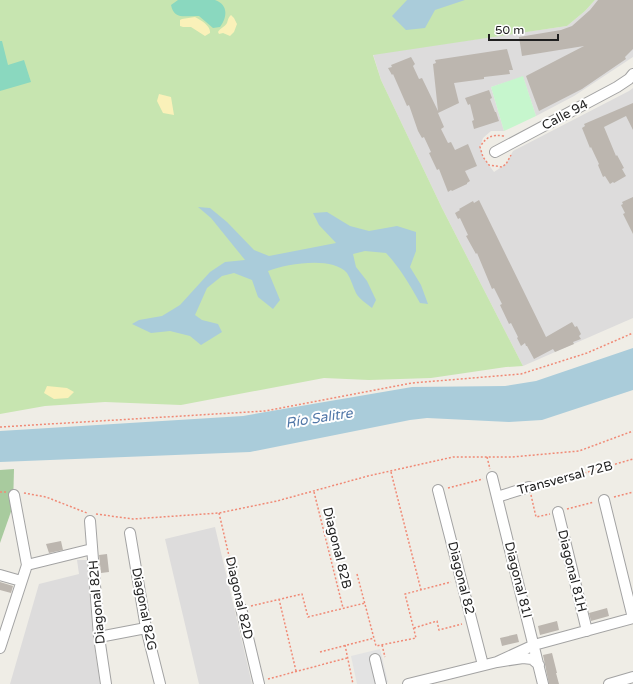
<svg xmlns="http://www.w3.org/2000/svg" width="633" height="684" font-family="'Varela Round',sans-serif">
<style>
.residential{fill:#dddcdc}
.grass{fill:#c7e5b0}
.forest{fill:#a8cb9e}
.sand{fill:#faf1b9}
.park{fill:#c6f6cd}
.pitch{fill:#8ad8bf}
.parking{fill:#e3e3e3}
.water{fill:#aaccda}
.building{fill:#bcb6af}
.lines{fill:none;stroke-linecap:round;stroke-linejoin:round}
.minor-casing{stroke:#a3a3a3;stroke-width:12}
.path{stroke:#f08a76;stroke-width:1.5;stroke-dasharray:2 2;stroke-linecap:butt}
.minor{stroke:#fff;stroke-width:10}
.labels{text-anchor:middle;dominant-baseline:central;stroke-width:4;stroke-linejoin:round;paint-order:stroke}
.street-label{font-size:13px;fill:#1f1f1f;stroke:#fff}
.water-label{font-size:14px;font-style:italic;fill:#5278a8;stroke:#fff}
</style>
<rect width="100%" height="100%" fill="#efede6"/>
<path class="residential" d="M 595,0 L 633,0 L 633,57 L 574,96 L 536,116 L 523,77 L 491,87 L 504,131 L 491,131 L 483,138 L 480,147 L 483,157 L 494,172 L 506,164 L 513,151 L 629,91 L 633,88 L 633,318 L 523,366 L 442,208 L 381,80 L 373,54 L 567,26 L 585,11 Z
M 215,527 L 252,684 L 199,684 L 165,539 Z
M 77,560 L 87,560 L 93,638 L 100,684 L 10,684 L 39,584 L 79,574 Z"/>
<path class="grass" d="M 0,0 L 595,0 L 585,11 L 567,26 L 373,55 L 381,80 L 442,208 L 523,366 L 506,367 L 431,378 L 369,380 L 324,378 L 181,405 L 105,402 L 45,406 L 0,414 Z"/>
<path class="forest" d="M 14,469 L 13,506 L 0,543 L 0,470 Z"/>
<path class="sand" d="M 231,15 L 234,18 L 237,24 L 234,32 L 230,36 L 223,33 L 219,34 L 218,32 C 220,28 225,27 227,23 C 228,20 228,18 231,15 Z
M 195,17 C 201,20 211,26 210,33 L 205,36 L 191,27 L 183,27 L 180,26 L 180,20 L 182,19 Z
M 159,94 L 171,97 L 174,115 L 163,113 L 157,101 Z
M 47,386 L 67,388 L 74,392 L 68,398 L 54,399 L 44,393 Z"/>
<path class="park" d="M 523,76 L 536,116 L 504,131 L 491,87 Z"/>
<path class="pitch" d="M 178,0 L 215,0 C 229,5 227,18 220,27 L 213,28 L 199,16 C 187,15 174,21 171,5 Z
M 0,41 L 2,41 L 8,65 L 24,60 L 31,82 L 0,91 Z"/>
<path class="parking" d="M 380,649 L 388,682 L 381,684 L 357,684 L 351,656 Z"/>
<path class="water" d="M 407,0 L 465,0 L 435,10 L 425,28 L 406,30 L 392,16 Z
M 198,207 L 210,208 L 227,222 L 254,250 L 269,256 L 336,243 L 319,225 L 313,213 L 327,212 L 350,226 L 369,231 L 397,226 L 416,232 L 416,251 L 410,267 L 421,285 L 428,304 L 420,303 C 410,285 400,268 386,253 L 365,251 L 353,254 L 356,267 L 367,281 L 376,300 L 372,308 C 367,304 359,299 356,293 C 353,287 351,279 347,273 C 332,256 287,264 268,271 L 280,300 L 273,309 L 258,297 L 252,280 L 234,273 L 222,276 L 207,288 L 195,315 L 202,320 L 218,324 L 222,332 L 201,345 L 190,336 L 170,331 L 151,333 L 132,324 L 139,320 L 162,316 L 180,305 L 210,272 L 225,262 L 245,260 L 211,218 Z
M 633,348 L 633,390 L 542,420 L 509,422 L 427,418 L 410,420 L 250,452 L 0,462 L 0,431 L 243,416 L 412,387 L 505,386 L 536,381 Z"/>
<path class="building" d="M 598,0 L 633,0 L 633,49 L 625,57 L 626,59 L 582,89 L 539,111 L 526,76 L 584,46 L 522,56 L 519,37 L 561,30 L 572,26 L 590,10 Z
M 507,49 L 513,70 L 509,70 L 510,74 L 484,77 L 484,79 L 454,83 L 459,103 L 438,113 L 444,127 L 441,129 L 448,143 L 451,142 L 455,150 L 468,144 L 477,166 L 465,171 L 470,181 L 467,183 L 467,184 L 452,191 L 451,190 L 448,192 L 439,169 L 437,170 L 429,153 L 431,152 L 424,137 L 422,138 L 418,131 L 409,105 L 407,106 L 393,74 L 392,75 L 388,68 L 392,67 L 391,65 L 411,57 L 415,64 L 413,66 L 419,79 L 422,78 L 438,111 L 433,64 L 436,63 L 435,60 Z
M 489,90 L 492,98 L 490,99 L 495,112 L 496,112 L 499,121 L 474,129 L 472,121 L 474,120 L 470,104 L 468,105 L 465,98 Z
M 633,103 L 633,130 L 626,116 L 604,127 L 616,156 L 617,155 L 624,168 L 622,169 L 626,176 L 614,183 L 613,182 L 610,184 L 605,176 L 603,177 L 598,165 L 599,164 L 591,147 L 590,148 L 582,128 L 585,126 L 584,124 Z
M 633,197 L 633,234 L 623,214 L 625,213 L 621,205 L 623,204 L 622,202 Z
M 479,200 L 546,337 L 572,322 L 575,327 L 577,326 L 581,334 L 579,336 L 581,339 L 573,342 L 574,344 L 555,352 L 553,349 L 534,359 L 527,346 L 526,346 L 525,343 L 521,346 L 517,338 L 518,337 L 511,323 L 509,324 L 500,305 L 502,304 L 494,288 L 492,289 L 477,253 L 476,254 L 466,236 L 468,235 L 460,218 L 458,219 L 455,213 L 460,210 L 459,209 L 473,201 L 474,203 Z
M 61,541 L 63,550 L 49,553 L 46,544 Z
M 107,554 L 109,572 L 101,573 L 99,555 Z
M 0,582 L 13,586 L 11,593 L 0,590 Z
M 607,608 L 609,616 L 591,621 L 589,613 Z
M 557,621 L 559,630 L 540,635 L 538,626 Z
M 517,634 L 519,642 L 502,646 L 500,638 Z
M 552,653 L 557,673 L 556,673 L 559,684 L 549,684 L 543,655 Z"/>
<g class="lines">
<g class="minor-casing">
<path id="minor" d="M 495,152 L 617,87 L 629,79 L 633,74
M 492,477 L 543,684
M 438,490 L 483,665
M 497,497 L 529,487
M 558,512 L 587,631
M 90,521 L 99,637 L 106,684
M 130,533 L 146,628 L 160,684
M 27,565 L 92,549
M 0,575 L 21,581
M 241,608 L 259,684
M 99,637 L 146,628
M 0,648 L 27,565 L 14,495
M 375,659 L 381,684
M 497,662 L 534,645 L 633,618 L 604,500
M 408,684 L 497,662 L 523,658 L 532,659 L 539,665
M 609,684 L 633,677"/>
</g>
<path class="path" d="M 504,136 C 492,134 486,137 480,147 L 483,157 L 489,165 L 502,167 L 506,164 L 511,155
M 0,427 L 265,411 L 412,383 L 521,374 L 587,353 L 633,333
M 487,457 L 490,469
M 391,472 L 421,590
M 538,484 L 562,476 L 574,476 L 633,459
M 448,488 L 483,479
M 0,492 L 6,492
M 314,492 L 343,608
M 24,493 L 46,497 L 87,513
M 531,495 L 536,517 L 550,514
M 614,497 L 633,492
M 567,509 L 594,502
M 219,513 L 239,599
M 96,514 L 133,519 L 219,513 L 277,501 L 368,476 L 453,457 L 512,457 L 579,451 L 633,431
M 357,574 L 376,646 L 416,638 L 405,594 L 451,582
M 279,599 L 296,671
M 251,606 L 302,594 L 308,617 L 365,603
M 414,628 L 437,621 L 439,630 L 462,624
M 345,645 L 353,684
M 382,645 L 385,657
M 320,652 L 374,638
M 268,679 L 347,658"/>
<use href="#minor" class="minor"/>
</g>
<g class="labels">
<g class="street-label">
<text transform="translate(565 115) rotate(-28)">Calle 94</text>
<text transform="translate(565 478) rotate(-15)">Transversal 72B</text>
<text transform="translate(337 548) rotate(76)">Diagonal 82B</text>
<text transform="translate(572 571) rotate(76)">Diagonal 81H</text>
<text transform="translate(461 578) rotate(76)">Diagonal 82</text>
<text transform="translate(518 580) rotate(76)">Diagonal 81I</text>
<text transform="translate(239 598) rotate(77)">Diagonal 82D</text>
<text transform="translate(97 602) rotate(-95)">Diagonal 82H</text>
<text transform="translate(144 609) rotate(79)">Diagonal 82G</text>
</g>
<g class="water-label">
<text transform="translate(319 418) rotate(-9)">Río Salitre</text>
</g>
</g>
<path d="M489 34v6h69v-6" fill="none" stroke="#1f1f1f" stroke-width="2"/>
<text x="495" y="34" font-size="12" fill="#1f1f1f" stroke="#ffffff" stroke-width="3" paint-order="stroke">50 m</text>
</svg>
